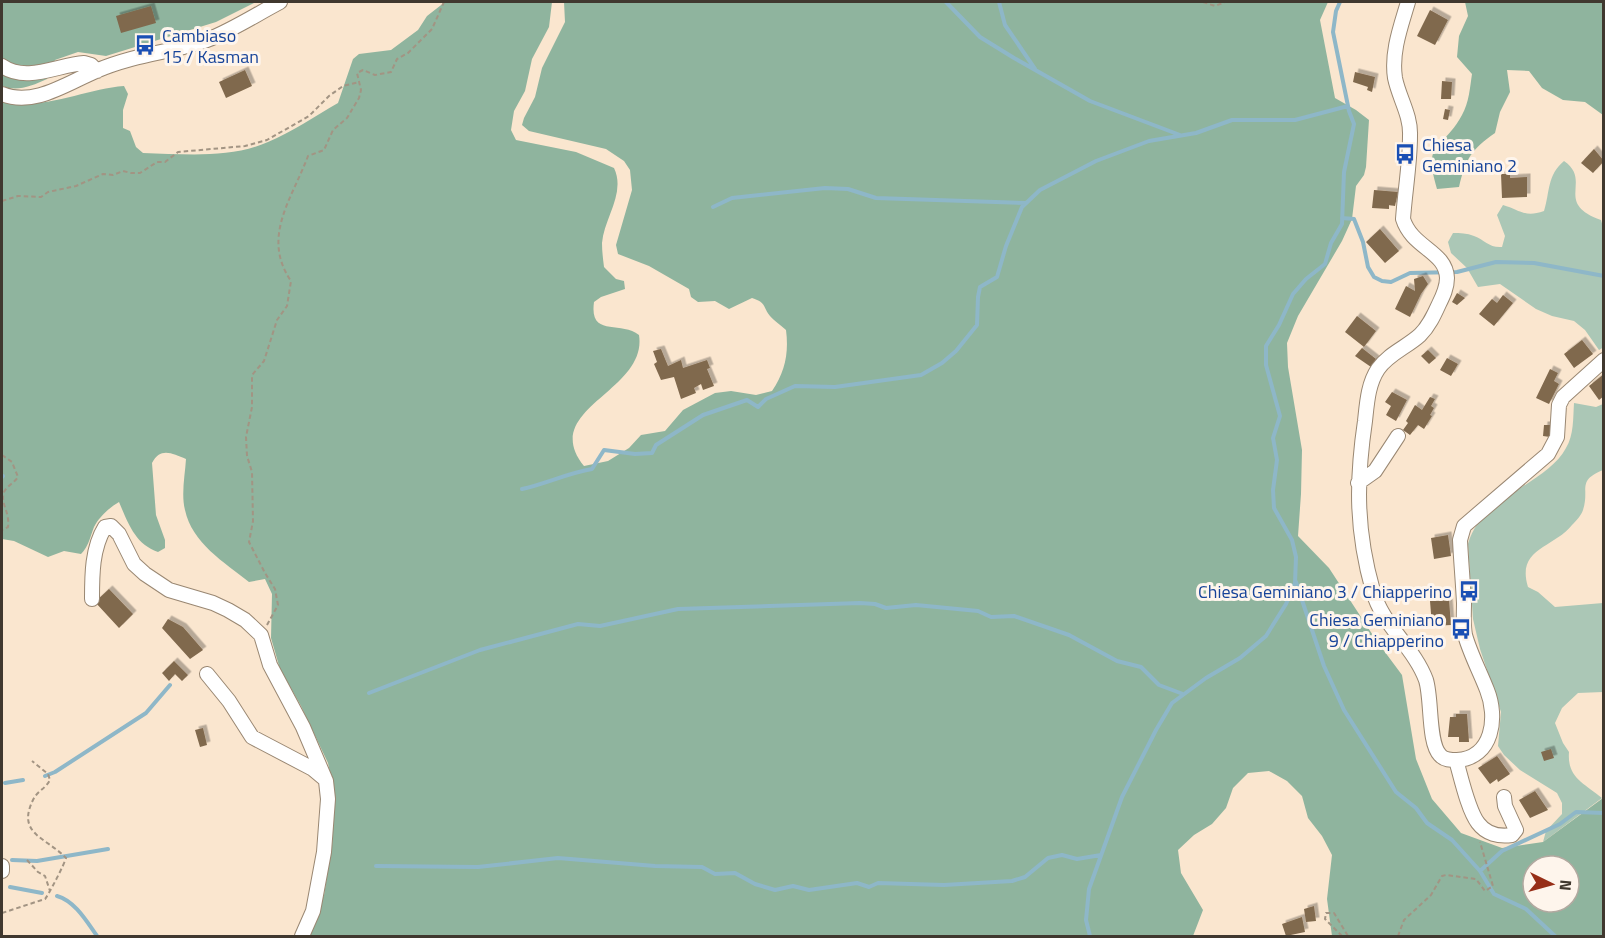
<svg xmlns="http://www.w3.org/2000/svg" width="1605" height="938" font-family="'Titillium Web',sans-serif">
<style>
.green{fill:#abc7b6}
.forest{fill:#8fb49e;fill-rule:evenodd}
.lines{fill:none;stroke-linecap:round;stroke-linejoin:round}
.stream{stroke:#8eb7c8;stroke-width:4}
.building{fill:#80694d;filter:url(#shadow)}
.minor-casing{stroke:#998772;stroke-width:16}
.path{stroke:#a29483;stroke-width:2;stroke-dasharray:4.5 3;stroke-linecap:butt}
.minor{stroke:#fff;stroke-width:14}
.labels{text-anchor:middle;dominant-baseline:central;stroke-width:6;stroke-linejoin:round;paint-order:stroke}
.transit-label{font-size:18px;fill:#164399;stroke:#fef5ec;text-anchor:start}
</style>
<defs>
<filter id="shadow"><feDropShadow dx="3.5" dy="-3.5" stdDeviation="0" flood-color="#0004"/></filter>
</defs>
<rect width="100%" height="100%" fill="#fae6cf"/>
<path class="green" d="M 1564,161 C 1593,181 1553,203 1601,220 L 1603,227 L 1604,347 L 1599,350 L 1585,330 L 1574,321 L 1552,316 L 1536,309 L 1500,284 L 1478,287 L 1467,268 L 1451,253 L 1448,242 L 1453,233 C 1460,233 1467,233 1474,236 C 1485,240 1489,248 1502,247 L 1505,236 L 1497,215 L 1503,205 C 1520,210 1525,218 1544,211 C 1550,192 1547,175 1564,161 Z
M 1574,403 L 1596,407 L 1603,404 L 1603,470 C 1576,481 1590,489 1583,510 C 1581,516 1576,521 1572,525 C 1554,548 1516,548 1528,587 L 1538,592 L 1555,607 L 1603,603 L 1603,692 L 1578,693 L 1562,708 L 1555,723 L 1563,743 L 1569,752 C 1567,778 1584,783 1602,798 L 1543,842 L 1546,831 L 1562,814 L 1562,803 L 1557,793 L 1520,770 L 1504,755 L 1498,746 L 1501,712 L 1480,649 L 1473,619 L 1468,544 C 1481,496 1546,485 1566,448 C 1574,435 1573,418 1574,403 Z"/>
<path class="forest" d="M 2,2 L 256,2 L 216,22 L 106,56 L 78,52 L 55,60 L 47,79 C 32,86 17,92 2,86 Z
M 445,2 L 552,2 L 549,27 L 532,59 L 525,91 L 514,111 L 511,130 L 516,140 L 576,152 L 614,168 C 626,193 604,218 602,243 C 602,251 603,259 604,267 L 616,279 L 624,281 L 625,289 L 601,297 L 594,302 C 589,338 621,320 639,335 C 648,392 538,409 584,466 L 608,461 L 629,448 L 641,435 L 665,431 L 683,410 L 715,393 L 731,391 L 756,395 L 772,391 C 785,372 789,353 786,330 C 781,325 774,321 770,316 C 762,306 767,303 752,298 L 729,309 L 715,301 L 698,302 L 691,297 L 689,289 L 649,266 L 618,254 L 616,245 L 632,190 L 630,170 L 624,161 L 606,149 L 529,131 L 522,125 L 524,118 L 535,97 L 542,68 L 565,22 L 564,2 L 1328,2 L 1320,20 L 1335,98 L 1356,110 L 1369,120 L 1366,167 L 1364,175 L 1356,186 L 1352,219 L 1342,241 L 1298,316 L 1287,343 L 1288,367 L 1302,450 L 1301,494 L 1298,536 L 1329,568 L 1376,640 L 1402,675 L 1416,759 L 1432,799 L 1461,833 L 1502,848 L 1543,842 L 1603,798 L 1603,936 L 1332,936 L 1327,899 L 1332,855 L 1322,836 L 1308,818 L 1302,796 L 1287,781 L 1269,771 L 1248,773 L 1233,788 L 1226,808 L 1212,824 L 1194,835 L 1178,850 L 1181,873 L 1203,910 L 1193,936 L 307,936 L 324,895 L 332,846 L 335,796 L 328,763 L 301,706 L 280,669 L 271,638 L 272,594 L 265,579 L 249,582 C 224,562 192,543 185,510 C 181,494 185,475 186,459 C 172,453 160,447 152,463 L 156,515 L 165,540 L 165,548 L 158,552 C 135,544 128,523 119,502 C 110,507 99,517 94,527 C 90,537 89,546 81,554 L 64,551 L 48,557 L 14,541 L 2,539 L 2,101 C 39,112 85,89 124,86 L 128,94 L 123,110 L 123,128 L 130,131 L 136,147 L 143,153 C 184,154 230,159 268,142 C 292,132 315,116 338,103 L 353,59 L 359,54 L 391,50 L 418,30 L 427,16 ZM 1533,866 L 1569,866 L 1569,902 L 1533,902 Z
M 1465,2 L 1603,2 L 1603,115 L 1585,102 L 1563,100 L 1542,88 L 1529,71 L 1507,70 L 1510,92 L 1500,112 L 1495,133 C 1471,150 1466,158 1459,187 L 1437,189 C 1422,139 1443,151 1462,115 C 1469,103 1470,87 1472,74 L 1457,57 L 1459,36 L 1468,16 Z"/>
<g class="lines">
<path class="stream" d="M 946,2 L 980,37 L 1014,58 L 1090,101 L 1180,135
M 999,2 L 1005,25 L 1035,69
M 713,207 L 732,198 L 825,188 L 848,189 L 876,198 L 1026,203
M 1342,218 L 1354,219 L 1363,242 L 1368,267 L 1374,277 L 1382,281 L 1391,282 L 1410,273 L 1457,272 L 1496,262 L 1534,263 L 1604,276
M 2,477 L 3,476
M 522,489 C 545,484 568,473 592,469 L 604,450 L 635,454 L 652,453 L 656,445 L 703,415 L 747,400 L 758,407 L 766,399 L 795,386 L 835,387 L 921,375 L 942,363 L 956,351 L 977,325 L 978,297 L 980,287 L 997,277 L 1006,246 L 1022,207 L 1040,190 L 1096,161 L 1149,141 L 1196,133 L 1232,120 L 1295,120 L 1348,106
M 1296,582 L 1324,666 L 1344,710 L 1396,792 L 1416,808 L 1427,823 L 1452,840 L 1480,871 L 1494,894 L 1526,909 L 1555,936
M 369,693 L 480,650 L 578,624 L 600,626 L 678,609 L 860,603 L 875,604 L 886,608 L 916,605 L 978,611 L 991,617 L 1014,616 L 1069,635 L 1117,661 L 1141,667 L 1159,685 L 1183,694
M 45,776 L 55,772 L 146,713 L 170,685
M 5,783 L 23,780
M 12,860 L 37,861 L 108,849
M 376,866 L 478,867 L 558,858 L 655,866 L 702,867 L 715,874 L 735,873 L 755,884 L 775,890 L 793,886 L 809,890 L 857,883 L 869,887 L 878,883 L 944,885 L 1012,881 L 1025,877 L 1048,858 L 1062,855 L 1077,859 L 1101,855
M 1480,871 L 1502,851 L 1560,824 L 1576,812 L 1604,813
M 10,887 L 42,893
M 57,896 C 75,901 87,922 97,936
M 1090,936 L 1086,920 L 1089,889 L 1122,797 L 1156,730 L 1172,703 L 1206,678 L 1240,658 L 1266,636 L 1286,604 L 1295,583 L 1296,557 L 1292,540 L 1274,508 L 1273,490 L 1277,460 L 1273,438 L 1280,416 L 1266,365 L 1266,346 L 1279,325 L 1293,294 L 1306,279 L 1325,264 L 1331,243 L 1342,224 L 1344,172 L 1354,124 L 1349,111 L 1333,32 L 1336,11 L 1340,2"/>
</g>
<path class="building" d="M 151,6 L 156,23 L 121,33 L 116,16 Z
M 1430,10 L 1448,20 L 1435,45 L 1417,36 Z
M 245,70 L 252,86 L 226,98 L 219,82 Z
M 1355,72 L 1375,77 L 1372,92 L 1367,90 L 1368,87 L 1353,82 Z
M 1442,81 L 1452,82 L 1451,99 L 1441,99 Z
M 1445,109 L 1450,110 L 1448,120 L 1443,119 Z
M 1594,149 L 1604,161 L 1593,173 L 1581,163 Z
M 1501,174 L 1510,174 L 1510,178 L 1527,177 L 1527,197 L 1502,198 Z
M 1374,190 L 1398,192 L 1395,206 L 1389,205 L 1389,209 L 1372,208 Z
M 1380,229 L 1399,251 L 1385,263 L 1366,242 Z
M 1423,276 L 1428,284 L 1421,294 L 1410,317 L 1395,309 L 1406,286 L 1415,291 L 1414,279 Z
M 1457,293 L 1465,298 L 1457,305 L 1452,302 Z
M 1503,295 L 1513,303 L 1494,326 L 1479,314 L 1492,299 L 1497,303 Z
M 1357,316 L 1376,331 L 1364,347 L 1345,332 Z
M 1582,340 L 1593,354 L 1574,368 L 1564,354 Z
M 1362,348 L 1376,359 L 1371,367 L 1355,356 Z
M 661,349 L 668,366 L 681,360 L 683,368 L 707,360 L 710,368 L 707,369 L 714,386 L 703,390 L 701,384 L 694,388 L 696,393 L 681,399 L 674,377 L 661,380 L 654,364 L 657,362 L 653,351 Z
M 1428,350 L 1436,358 L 1429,364 L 1421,356 Z
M 1447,358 L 1458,364 L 1451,376 L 1440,370 Z
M 1550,369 L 1558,373 L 1554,381 L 1559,384 L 1549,404 L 1536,398 Z
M 1604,374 L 1604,396 L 1599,400 L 1589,386 Z
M 1392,392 L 1407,400 L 1396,421 L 1386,415 L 1391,406 L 1385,402 Z
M 1430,397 L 1435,399 L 1431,406 L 1434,408 L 1430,415 L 1432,416 L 1424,429 L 1418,425 L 1410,435 L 1403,430 L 1408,423 L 1406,421 L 1415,405 L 1422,410 Z
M 1544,425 L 1551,425 L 1550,437 L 1543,436 Z
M 1448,535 L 1451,556 L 1434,559 L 1431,538 Z
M 109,589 L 133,614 L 119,628 L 95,602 Z
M 1449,600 L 1451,625 L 1432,626 L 1430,601 Z
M 168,619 L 183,627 L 203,650 L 190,659 L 162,628 Z
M 174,661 L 188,675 L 182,681 L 175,674 L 169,681 L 162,673 Z
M 1456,714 L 1467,714 L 1469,742 L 1459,742 L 1459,737 L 1448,737 L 1450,717 L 1456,717 Z
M 203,728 L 207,745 L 200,747 L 195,730 Z
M 1551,749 L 1554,758 L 1544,761 L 1541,752 Z
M 1497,756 L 1510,774 L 1498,782 L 1497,779 L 1490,784 L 1478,768 Z
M 1535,791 L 1548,810 L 1530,818 L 1519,800 Z
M 1314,906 L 1316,921 L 1306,922 L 1304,909 Z
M 1302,917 L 1305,932 L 1286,936 L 1282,924 Z"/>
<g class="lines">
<g class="minor-casing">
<path id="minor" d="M 1408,2 C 1401,26 1391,52 1395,78 C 1399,98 1411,115 1410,136 C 1410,163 1405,191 1403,219 C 1412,248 1446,251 1447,278 C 1447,288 1443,296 1439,304 C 1434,315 1429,326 1420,335 C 1407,347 1388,354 1378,369 C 1368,384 1367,403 1365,421 C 1356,482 1356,531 1373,591 C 1382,625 1414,647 1426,680 C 1432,699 1428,743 1440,755 C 1444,760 1451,760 1457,760 C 1493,758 1498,717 1487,690 C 1480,672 1470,653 1465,635 C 1463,625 1464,613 1464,603 C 1463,582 1461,561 1460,540 L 1464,526 L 1548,454 L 1557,437 L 1559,405 L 1563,397 L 1604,360
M 2,66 C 26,83 58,65 84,63 L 91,65 L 97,71
M 2,94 C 34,107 67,83 96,71 C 107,66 120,62 131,59 C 156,52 183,49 207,40 C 231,31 257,14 280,2
M 1358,483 L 1375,471 L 1398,436
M 92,599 C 92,575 92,548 105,527 L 111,526 L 119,534 L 134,564 L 145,574 L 169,590 L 213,603 L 228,610 L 245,620 L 261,635 L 270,665 L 303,727 L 326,781 L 328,799 L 324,852 L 313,911 L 302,936
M 207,674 L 229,701 L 252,737 L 313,769 L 325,779
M 1456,760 C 1461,777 1468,810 1478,823 C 1486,834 1499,837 1512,835 L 1516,830 L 1505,806 L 1504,797
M 2,866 L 2,871"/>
</g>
<path class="path" d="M 1203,2 L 1215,6 L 1225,2
M 2,201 L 18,196 L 41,197 L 48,192 L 76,186 L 103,174 L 113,175 L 123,171 L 131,173 L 140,173 L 157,162 L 165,162 L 178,152 L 245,146 L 267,140 L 309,116 L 329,96 L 343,86 L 359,82
M 2,455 L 12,462 L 18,477 C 14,483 7,486 4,492 C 0,504 10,511 8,527 L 2,530
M 267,625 L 278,605 L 275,589 L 265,573 L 249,542 L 253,521 L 252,472 L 247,456 L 246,437 L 252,407 L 252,375 L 264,361 L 277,320 L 287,306 L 291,281 C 261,237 292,199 308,156 L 324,150 L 333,130 L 347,118 L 359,98 L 361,90 L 357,73 L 363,70 L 375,75 L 391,72 L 397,59 L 408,53 L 432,29 L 444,2
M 27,860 L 38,872 L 45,876 L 50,891
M 2,913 L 45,899 C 48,896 65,863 66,858 C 46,837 15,834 34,798 C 38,791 46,788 50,780 L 48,774 L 32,761
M 1316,936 L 1327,936
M 1342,936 L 1325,919 L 1326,913 L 1334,913 L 1348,936
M 1398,936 L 1404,920 L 1431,895 L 1442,876 L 1446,875 L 1476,879 L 1485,891 L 1493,886 L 1480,842"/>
<use href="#minor" class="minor"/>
</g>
<defs>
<g id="bus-bare" transform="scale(1.62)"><path d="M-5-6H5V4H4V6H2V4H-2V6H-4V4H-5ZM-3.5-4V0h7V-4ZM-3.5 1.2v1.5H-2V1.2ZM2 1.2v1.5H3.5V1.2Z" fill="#1a4fb4" stroke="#fef5ec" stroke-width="2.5" paint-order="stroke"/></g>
</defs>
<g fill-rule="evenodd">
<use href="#bus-bare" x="145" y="45"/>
<use href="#bus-bare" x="1405" y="154"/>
<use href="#bus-bare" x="1469" y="591"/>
<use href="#bus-bare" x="1461" y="629"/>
</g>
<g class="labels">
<g class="transit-label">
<text x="162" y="35">Cambiaso<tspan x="162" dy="21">15 / Kasman</tspan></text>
<text x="1422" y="144">Chiesa<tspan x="1422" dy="21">Geminiano 2</tspan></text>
<text x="1452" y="591" text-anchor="end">Chiesa Geminiano 3 / Chiapperino</text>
<text x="1444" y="619" text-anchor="end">Chiesa Geminiano<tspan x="1444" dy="21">9 / Chiapperino</tspan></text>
</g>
</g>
<rect width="1605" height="938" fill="none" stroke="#40382f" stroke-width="6"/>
<g transform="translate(1551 884) rotate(95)"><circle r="28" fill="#fef5ec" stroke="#b2a9a0" stroke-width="1.5"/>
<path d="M0-4.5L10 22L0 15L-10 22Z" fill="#972e17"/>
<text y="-9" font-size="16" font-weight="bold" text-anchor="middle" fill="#40382f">N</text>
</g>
</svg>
